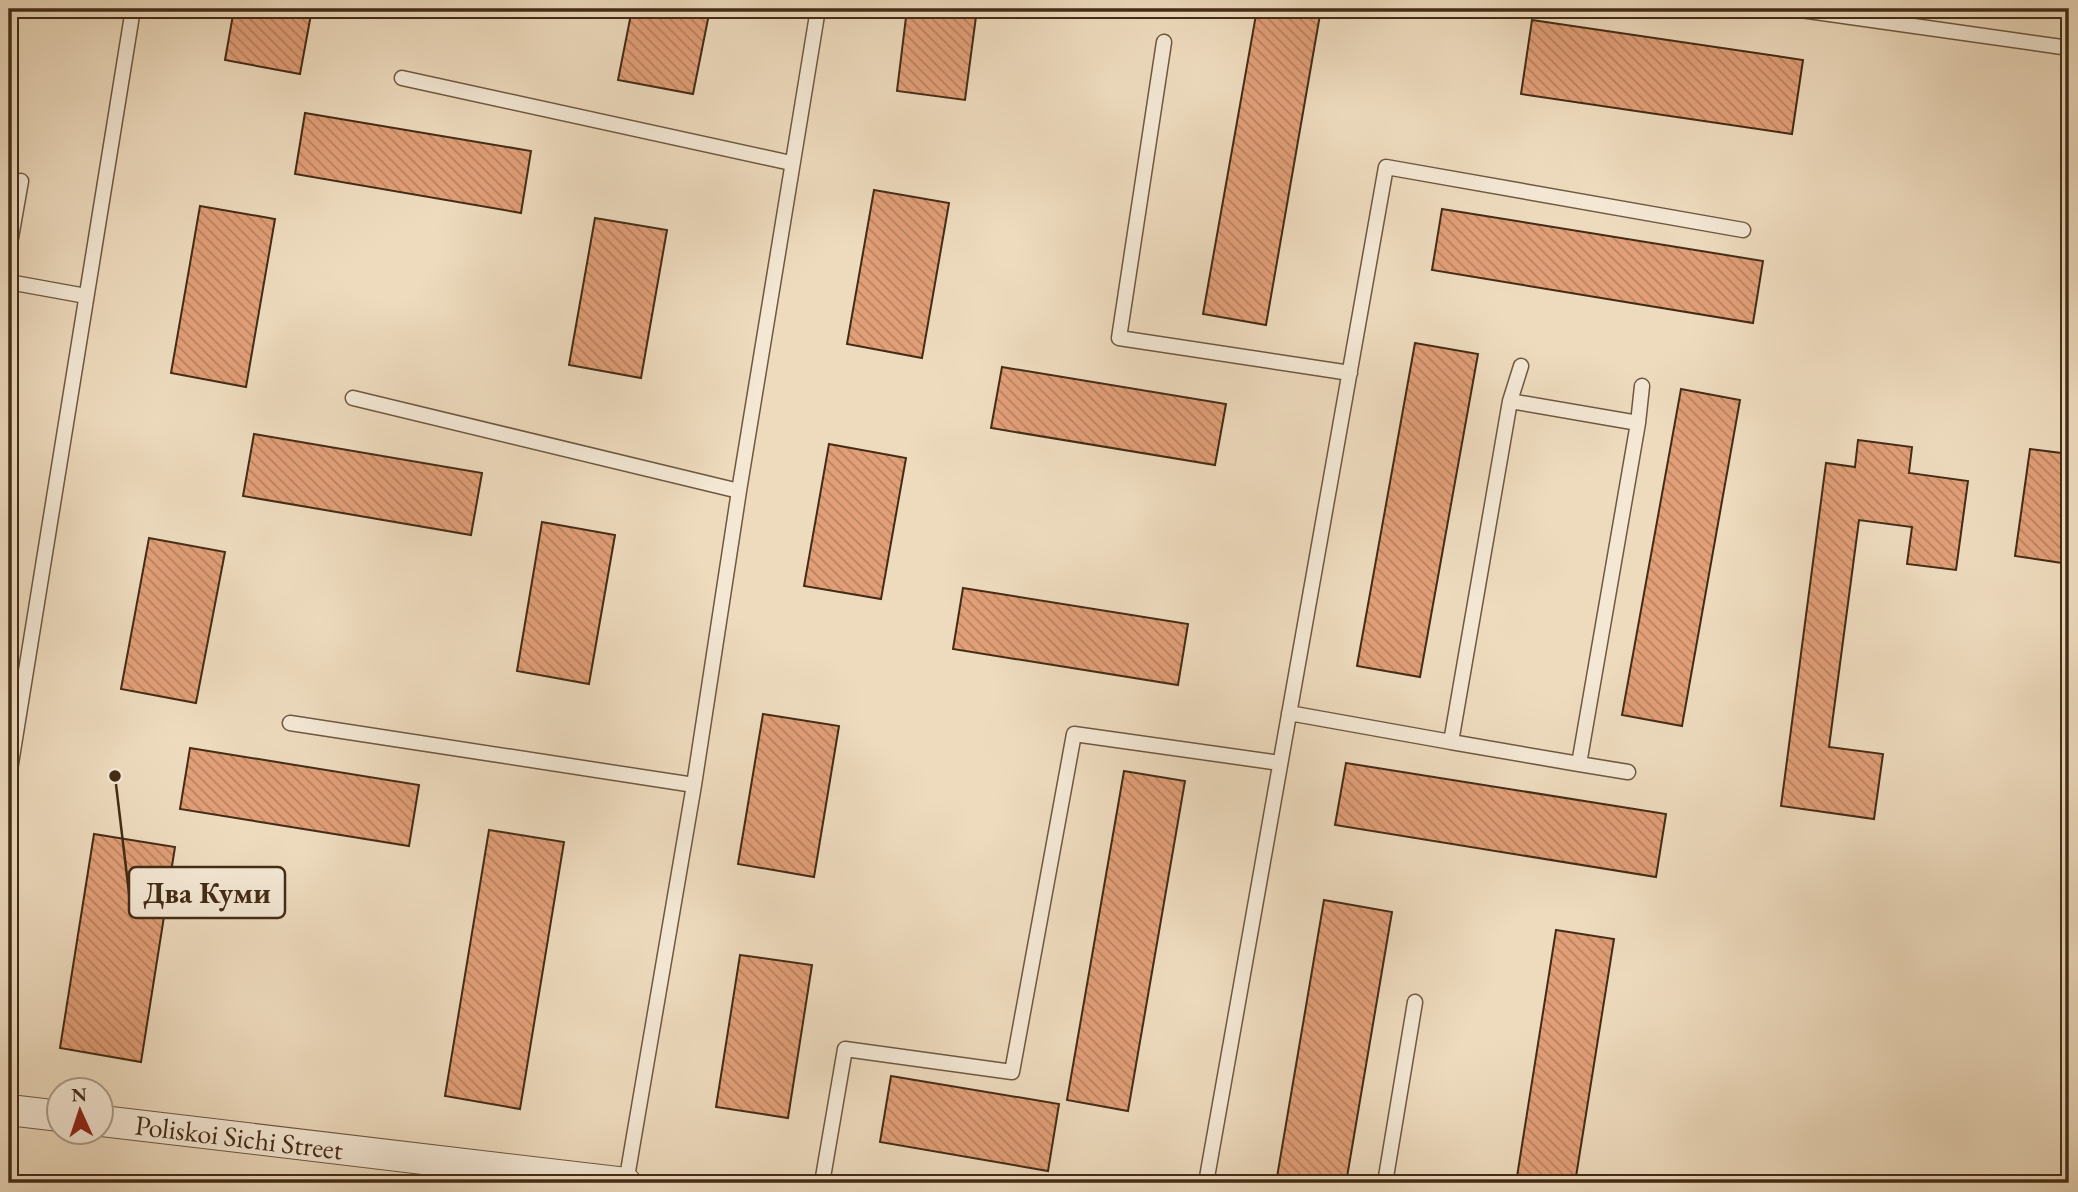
<svg xmlns="http://www.w3.org/2000/svg" width="2078" height="1192" font-family="'EB Garamond',serif">
<style>
.building{fill:url(#building-back-hatch);stroke:#432c16;stroke-width:2}
.lines{fill:none;stroke-linecap:round;stroke-linejoin:round}
.lane-casing{stroke:#6e5840;stroke-width:17}
.street-casing{stroke:#6e5840;stroke-width:32}
.lane{stroke:#f4e8d5;stroke-width:14}
.street{stroke:#f4e8d5;stroke-width:30}
.labels{text-anchor:middle;dominant-baseline:central;stroke-width:5;stroke-linejoin:round;paint-order:stroke}
.street-label{font-size:28px;fill:#432c16;stroke:#f4e8d5}
.leader{fill:none;stroke:#432c16;stroke-width:2.5}
.callout-dot{fill:#432c16;stroke:#f4e8d5;stroke-width:2.5}
.callout{fill:#f4e8d5;stroke:#432c16;stroke-width:2.5}
.callout-label{font-size:30px;text-anchor:middle;font-weight:bold;fill:#432c16}
</style>
<defs>
<pattern id="building-back-hatch" width="6" height="6" patternUnits="userSpaceOnUse" patternTransform="scale(1.75)"><rect width="6" height="6" fill="#e29f78"/><path d="M-1 5l2 2M0 0l6 6M5-1l2 2" fill="none" stroke="#b98261"/></pattern>
</defs>
<rect width="100%" height="100%" fill="#eedbbe"/>
<filter id="stains"><feTurbulence type="fractalNoise" baseFrequency=".00286" numOctaves="4"/><feColorMatrix values="0 0 0 0 .2 0 0 0 0 .09 0 0 0 0 .02 0 0 0 .5 -.17"/></filter>
<radialGradient id="worn" r=".72"><stop offset=".6" stop-color="#630" stop-opacity="0"/><stop offset="1" stop-color="#630" stop-opacity=".3"/></radialGradient>
<path class="building" d="M 234,9 L 312,9 L 300,74 L 225,60 Z
M 632,9 L 710,9 L 693,94 L 618,80 Z
M 907,9 L 977,9 L 965,100 L 897,91 Z
M 1257,9 L 1321,9 L 1266,325 L 1203,314 Z
M 1532,20 L 1803,60 L 1792,134 L 1521,94 Z
M 305,113 L 531,151 L 521,213 L 295,174 Z
M 874,190 L 949,203 L 922,358 L 847,344 Z
M 200,206 L 275,219 L 246,387 L 171,373 Z
M 1442,209 L 1763,261 L 1753,323 L 1432,270 Z
M 595,218 L 667,230 L 641,378 L 569,365 Z
M 1415,343 L 1478,354 L 1420,677 L 1357,666 Z
M 1002,367 L 1226,404 L 1215,465 L 991,428 Z
M 1681,389 L 1740,400 L 1682,726 L 1622,715 Z
M 254,434 L 482,473 L 471,535 L 243,496 Z
M 1858,440 L 1912,447 L 1909,473 L 1968,481 L 1956,570 L 1907,564 L 1912,527 L 1859,520 L 1829,747 L 1883,754 L 1874,819 L 1781,806 L 1826,463 L 1855,467 Z
M 829,444 L 906,458 L 881,599 L 804,586 Z
M 2030,449 L 2069,454 L 2069,564 L 2015,556 Z
M 542,522 L 615,535 L 589,684 L 517,671 Z
M 149,538 L 225,552 L 196,703 L 121,689 Z
M 963,588 L 1188,624 L 1178,685 L 953,649 Z
M 763,714 L 839,726 L 814,877 L 738,864 Z
M 190,748 L 419,785 L 409,846 L 180,809 Z
M 1346,763 L 1666,814 L 1656,877 L 1335,825 Z
M 1124,771 L 1185,781 L 1128,1111 L 1067,1100 Z
M 489,830 L 564,842 L 520,1109 L 445,1096 Z
M 94,834 L 175,847 L 141,1062 L 60,1048 Z
M 1324,900 L 1392,912 L 1346,1183 L 1276,1183 Z
M 1556,930 L 1614,939 L 1575,1183 L 1516,1183 Z
M 740,955 L 812,965 L 788,1118 L 716,1107 Z
M 891,1076 L 1059,1104 L 1048,1171 L 880,1142 Z"/>
<g class="lines">
<g class="lane-casing">
<path id="lane" d="M 1794,9 L 2069,48
M 1164,42 L 1119,338 L 1350,373
M 402,78 L 791,163
M 9,249 L 21,181
M 9,282 L 86,296
M 353,398 L 739,491
M 1510,401 L 1521,366
M 1638,423 L 1642,386
M 1289,713 L 1451,742 L 1510,401 L 1638,423 L 1579,764 L 1451,742
M 290,723 L 694,785
M 1579,764 L 1628,772
M 9,776 L 133,9
M 626,1183 L 694,785 L 739,491 L 818,9
M 822,1183 L 845,1049 L 1012,1072 L 1074,734 L 1280,763
M 1206,1183 L 1386,167 L 1743,230
M 1385,1183 L 1415,1002"/>
</g>
<g class="street-casing">
<path id="street" d="M 9,1110 L 60,1116
M 102,1121 L 626,1183"/>
</g>
<use href="#lane" class="lane"/>
<use href="#street" class="street"/>
</g>
<g class="labels">
<g class="street-label">
<text transform="translate(239 1137) rotate(7)">Poliskoi Sichi Street</text>
</g>
</g>
<path class="leader" d="M115 776L129 893"/>
<circle class="callout-dot" cx="115" cy="776" r="7"/>
<rect class="callout" x="129" y="867" width="156" height="51" rx="7"/>
<g class="callout-label">
<text x="207" y="903">Два Куми</text>
</g>
<rect width="2078" height="1192" fill="none" stroke="#eedbbe" stroke-width="35"/>
<rect x="10" y="10" width="2057" height="1171" fill="none" stroke="#432c16" stroke-width="3.5"/>
<rect x="18" y="18" width="2043" height="1157" fill="none" stroke="#432c16" stroke-width="2"/>
<g transform="translate(80 1111) rotate(357)"><circle r="33" fill="#f4e8d5" stroke="#ad9d89" stroke-width="2"/>
<path d="M0-5L12 26L0 18L-12 26Z" fill="#8f2418"/>
<text y="-10" font-size="19" font-weight="bold" text-anchor="middle" fill="#432c16">N</text>
</g>
<rect width="100%" height="100%" filter="url(#stains)"/>
<rect width="100%" height="100%" fill="url(#worn)"/>
</svg>
